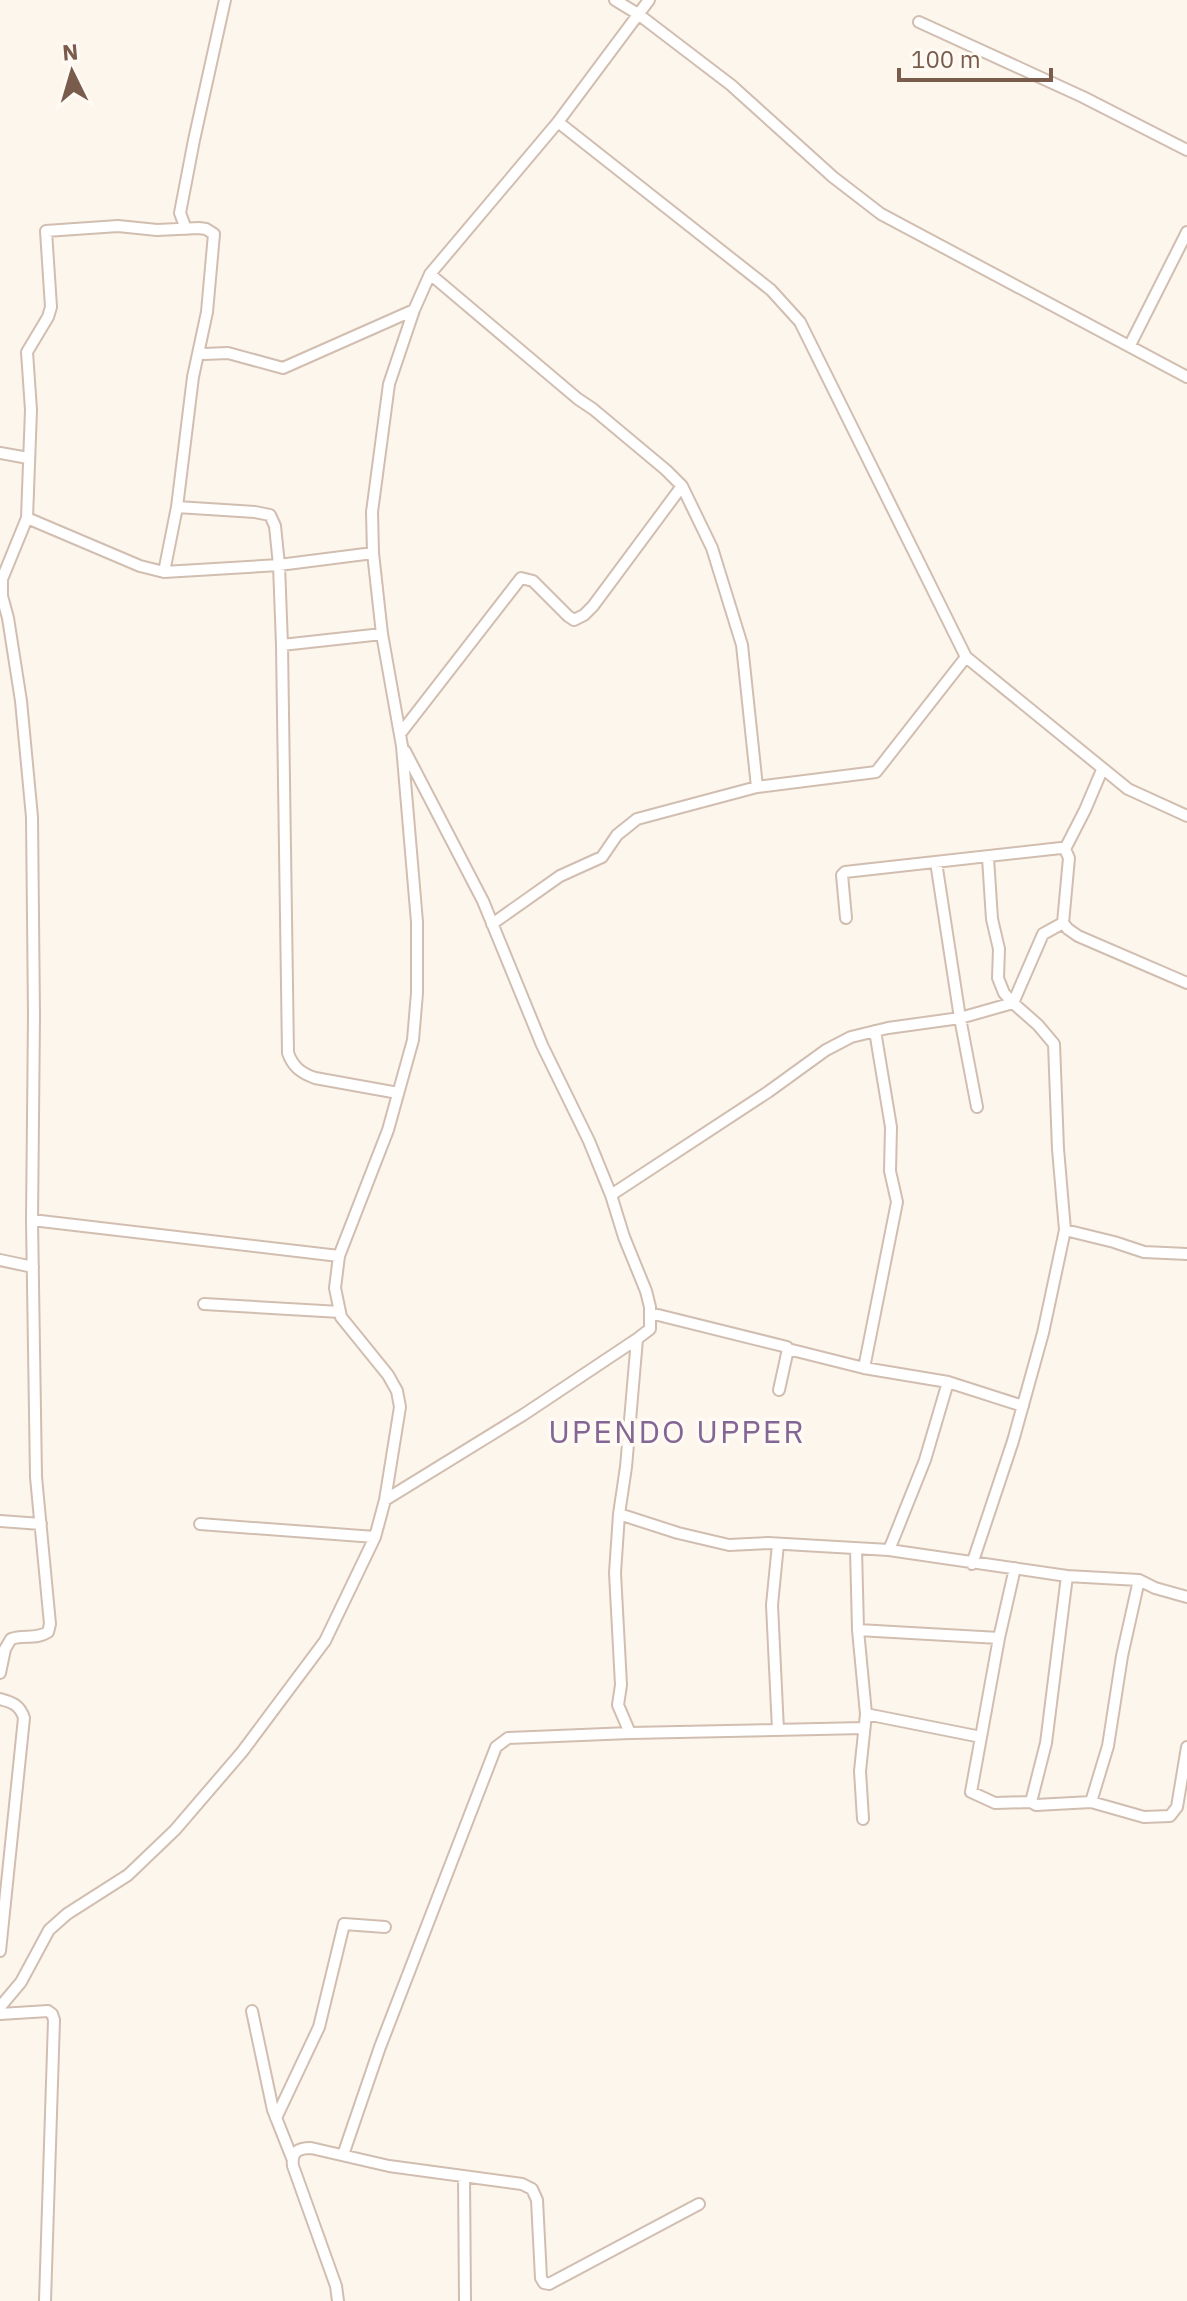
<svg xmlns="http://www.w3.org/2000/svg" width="1187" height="2301" font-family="'IBM Plex Sans',sans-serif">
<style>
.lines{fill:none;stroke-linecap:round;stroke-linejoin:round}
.minor-casing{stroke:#d1beb0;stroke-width:14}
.minor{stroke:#fff;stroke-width:10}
.labels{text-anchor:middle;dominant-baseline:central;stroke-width:7;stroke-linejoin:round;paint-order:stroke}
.quarter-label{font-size:32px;letter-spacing:2px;fill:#846695;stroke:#fffaf3}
</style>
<rect width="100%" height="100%" fill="#fdf6ec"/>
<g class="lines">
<g class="minor-casing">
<path id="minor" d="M 615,0 L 638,14 L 731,85 L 833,177 L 881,214 L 1187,377
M 919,22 L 1083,97 L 1187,150
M 558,122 L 771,290 L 800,322 L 966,657 L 1128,789 L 1187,816
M 186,229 L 180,213 L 194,140 L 225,0
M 430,274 L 578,399 L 593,409 L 666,470 L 682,486 L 712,548 L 742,645 L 757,787
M 1130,345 L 1187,232
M 199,351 L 204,354 L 228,353 L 283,368 L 414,310
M 0,453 L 28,458
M 177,507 L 255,512 L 270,515 L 275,526 L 279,565 L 282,645 L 288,1053 C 293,1067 301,1073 315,1078 L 398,1093
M 27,518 L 140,566 L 164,572 L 279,565 L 373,553
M 282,645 L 382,634
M 400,734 L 521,578 L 533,581 L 568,616 L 574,620 L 584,615 L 593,606 L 682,486
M 405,751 L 483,901 L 542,1045 L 589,1141 L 611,1195 L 624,1237 L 646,1291 L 650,1307 L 650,1329 L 637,1339 L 626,1467 L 619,1514 L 615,1573 L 621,1685 L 618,1705 L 630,1733
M 1065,849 L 1085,810 L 1102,770
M 988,858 L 992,919 L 999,949 L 998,978 L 1004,993 L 1013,1003 L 1043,934 L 1063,923
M 936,862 L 960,1018 L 977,1107
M 846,918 L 842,875 L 845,872 L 1061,848 L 1065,849 L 1069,858 L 1063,923 L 1068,929 L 1078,936 L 1187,983
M 492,924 L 560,876 L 602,857 L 617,835 L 637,819 L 757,787 L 876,772 L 966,657
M 611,1195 L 768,1092 L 826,1050 L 851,1037 L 888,1028 L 960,1018 L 1013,1003 L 1038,1025 L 1054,1044 L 1058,1149 L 1065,1230 L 1043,1333 L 1013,1441 L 972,1564
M 32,1220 L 339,1256
M 1065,1230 L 1114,1242 L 1144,1252 L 1187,1254
M 0,1260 L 33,1267
M 204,1304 L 340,1312
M 650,1313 L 787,1347 L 788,1349 L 779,1390
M 788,1349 L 864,1368 L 948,1382 L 1023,1406
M 864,1368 L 897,1202 L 890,1171 L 891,1127 L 875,1031
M 385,1500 L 523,1415 L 637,1339
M 619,1514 L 678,1533 L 729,1545 L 768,1543 L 889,1550 L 1067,1576 L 1139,1580 L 1155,1588 L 1187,1597
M 0,1521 L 41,1524
M 200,1524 L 375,1537
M 856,1549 L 858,1630 L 866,1714 L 860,1771 L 863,1819
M 889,1550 L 925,1460 L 948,1382
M 1015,1568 L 999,1638 L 971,1792 L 995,1803 L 1031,1802 L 1036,1805 L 1091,1802 L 1144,1817 L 1170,1816 L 1177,1807 L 1187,1747
M 858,1630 L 999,1638
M 0,1673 L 5,1649 L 11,1639 C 23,1634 36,1640 48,1632 L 50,1624 L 36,1477 L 32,1220 L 34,1016 L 32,817 L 21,701 L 8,618 L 2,596 L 2,579 L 27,518 L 31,410 L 27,352 L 48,317 L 51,307 L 46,231 L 118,226 L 157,230 L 199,228 L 206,229 L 214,234 L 207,312 L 193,377 L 177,507 L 164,572
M 0,1699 C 12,1702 20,1705 24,1718 L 0,1951
M 866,1714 L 981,1737
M 778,1730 L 772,1605 L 778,1544
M 1031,1802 L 1046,1743 L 1067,1576
M 1091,1802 L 1108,1746 L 1122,1656 L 1139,1580
M 0,2007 L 21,1982 L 49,1930 L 67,1914 L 128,1875 L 175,1830 L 242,1752 L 325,1641 L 375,1537 L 385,1500 L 400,1407 L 397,1391 L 388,1375 L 341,1317 L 335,1288 L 339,1256 L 388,1130 L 413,1040 L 417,993 L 417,922 L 402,746 L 382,634 L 373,553 L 372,512 L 389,384 L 414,310 L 430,274 L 558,122 L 649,0
M 252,2011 L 273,2110 L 292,2158
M 0,2014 L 48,2011 L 52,2014 L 54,2020 L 45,2301
M 276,2118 L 319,2027 L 344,1924 L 385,1927
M 343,2155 L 380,2047 L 496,1747 L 508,1738 L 630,1733 L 864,1728
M 464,2176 L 465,2301
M 338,2301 L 336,2286 L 293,2166 C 291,2152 298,2148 311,2148 L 389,2166 L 522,2184 L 532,2189 L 537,2200 L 541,2278 L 544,2283 L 549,2284 L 699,2204"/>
</g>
<use href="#minor" class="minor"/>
</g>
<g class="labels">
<g class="quarter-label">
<text x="677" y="1431">UPENDO UPPER</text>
</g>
</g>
<g transform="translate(72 72) rotate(355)" stroke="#fffaf3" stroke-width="6" paint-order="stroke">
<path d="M0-6L14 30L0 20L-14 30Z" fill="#7a5c4d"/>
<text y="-12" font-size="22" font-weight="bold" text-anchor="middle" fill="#7a5c4d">N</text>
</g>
<path d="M899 68v12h152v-12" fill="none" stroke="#7a5c4d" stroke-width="4"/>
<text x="911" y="68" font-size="24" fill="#7a5c4d" stroke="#fffaf3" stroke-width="6" paint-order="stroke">100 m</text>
</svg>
